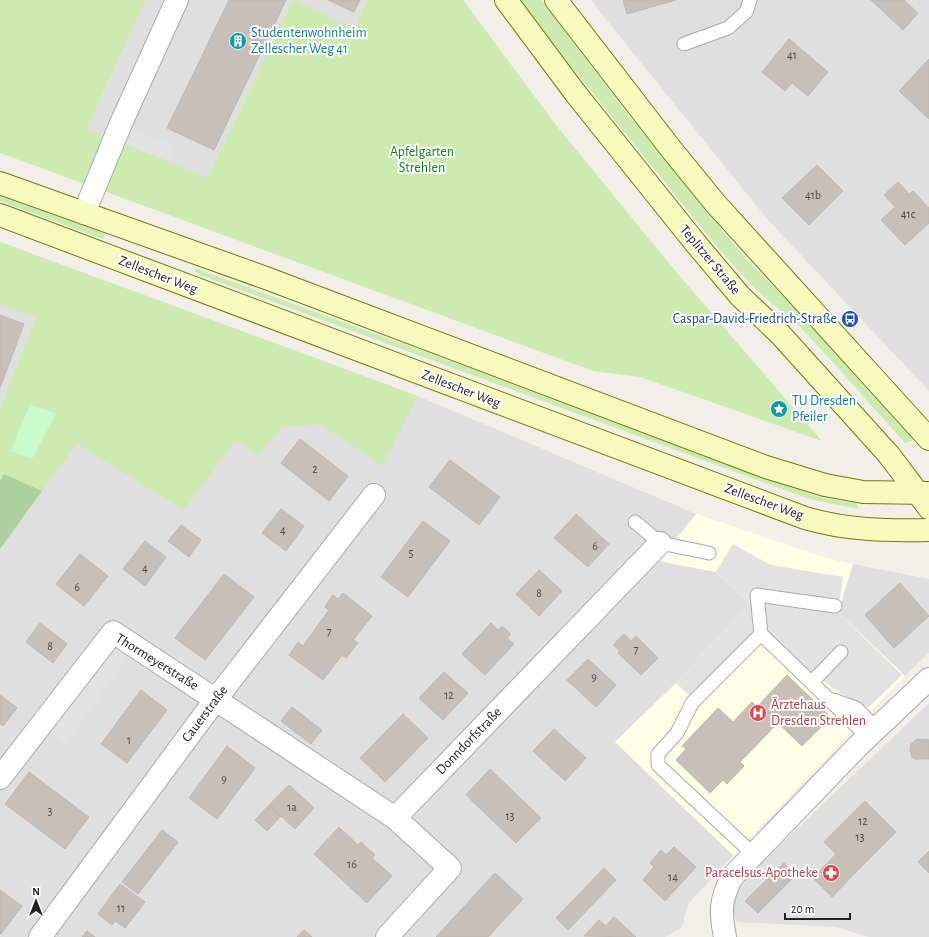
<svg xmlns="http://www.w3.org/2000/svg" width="929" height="937" font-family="'Alegreya Sans',sans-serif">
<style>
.residential{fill:#e0dfdf}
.education{fill:#ffffe5}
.grass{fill:#cdebb0}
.forest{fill:#add19e}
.park{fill:#c8facc}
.parking{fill:#e2e2e2}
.building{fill:#c7bfb8;stroke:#c4b6ab}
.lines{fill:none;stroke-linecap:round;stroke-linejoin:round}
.lane-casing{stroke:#a9a9a9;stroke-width:15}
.street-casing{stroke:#a9a9a9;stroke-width:24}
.secondary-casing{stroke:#707d05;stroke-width:24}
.lane{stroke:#fff;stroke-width:13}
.street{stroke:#fff;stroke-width:22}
.secondary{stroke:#f7fabf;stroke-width:22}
.labels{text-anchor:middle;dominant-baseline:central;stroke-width:4;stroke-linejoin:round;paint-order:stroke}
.number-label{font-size:12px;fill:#4b4948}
.culture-label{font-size:14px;fill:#0d838f;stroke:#fff;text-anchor:start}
.park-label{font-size:14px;fill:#0c8416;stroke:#fff}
.street-label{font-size:14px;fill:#222;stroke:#fff}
.transit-label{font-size:14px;fill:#164399;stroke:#fff;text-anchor:end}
.health-label{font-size:14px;fill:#be3a42;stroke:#fff;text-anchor:start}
</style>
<rect width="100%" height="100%" fill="#f2efe9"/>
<path class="residential" d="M 146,0 L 438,0 L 313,267 L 87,128 Z
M 591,0 L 929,0 L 929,391 L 768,220 L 605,18 Z
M 0,242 L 418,396 L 696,514 L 659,561 L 716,572 L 750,604 L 676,683 L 615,742 L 733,855 L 688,904 L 682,927 L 665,937 L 0,937 Z
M 853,564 L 929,579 L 929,653 L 905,676 L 838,612 Z
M 929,703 L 929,937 L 869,937 L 836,927 L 737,922 L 730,908 L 734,895 L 759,865 Z"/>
<path class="education" d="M 696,514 L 833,560 L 853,564 L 838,612 L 905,676 L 733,855 L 615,742 L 676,683 L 750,604 L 716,572 L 659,561 Z"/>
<path class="grass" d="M 0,0 L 146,0 L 87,128 L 208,178 L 293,0 L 354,28 L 368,0 L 463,0 L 556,125 L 672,267 L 822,441 L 640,377 L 593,371 L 0,153 Z
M 517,0 L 541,0 L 630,117 L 741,253 L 801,315 L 914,440 L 905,443 L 828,357 L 799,326 L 755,289 L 719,249 Z
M 0,194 L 105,233 L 103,239 L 0,201 Z
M 0,242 L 418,396 L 382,466 L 320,424 L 282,427 L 259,455 L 235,441 L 184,510 L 77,444 L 42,491 L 4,474 L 0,480 L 0,410 L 36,317 L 0,304 Z
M 195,268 L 483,373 L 752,474 L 817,496 L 841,501 L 856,503 L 859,509 L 813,500 L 782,489 L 200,275 L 194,271 Z"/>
<path class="forest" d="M 4,474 L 42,491 L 0,549 L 0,480 Z"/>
<path class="park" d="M 30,404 L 56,414 L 32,459 L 11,451 Z"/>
<path class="parking" d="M 126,127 L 176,147 L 170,162 L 120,142 Z
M 733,544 L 771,565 L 843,577 L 838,612 L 902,675 L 868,708 L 837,691 L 807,668 L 759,625 L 691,697 L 676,683 L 750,604 L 716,572 Z
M 113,632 L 135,646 L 65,746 L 39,727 Z"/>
<path class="building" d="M 229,0 L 286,0 L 214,150 L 167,128 Z
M 328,0 L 360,0 L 354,12 Z
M 623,0 L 676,0 L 627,14 Z
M 871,0 L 904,0 L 918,13 L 903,30 Z
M 789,39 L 828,72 L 808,96 L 792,83 L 785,91 L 762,72 Z
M 929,59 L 929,119 L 899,91 Z
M 817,165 L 843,191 L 809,225 L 782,198 Z
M 898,182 L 909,194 L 913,191 L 929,208 L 929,223 L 905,245 L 881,220 L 895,207 L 884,195 Z
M 0,315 L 24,324 L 0,388 Z
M 300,439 L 348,476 L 329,501 L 281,463 Z
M 450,460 L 500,497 L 479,525 L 429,487 Z
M 281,509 L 304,526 L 286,551 L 262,533 Z
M 576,514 L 609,544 L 588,567 L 554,538 Z
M 423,521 L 450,541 L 408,597 L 381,577 Z
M 181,525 L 201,540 L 189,557 L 168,541 Z
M 145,541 L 166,557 L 145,586 L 123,569 Z
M 80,554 L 108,576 L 84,606 L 56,584 Z
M 539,570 L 562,591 L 539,616 L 516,594 Z
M 224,574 L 254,597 L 205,660 L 175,638 Z
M 900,583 L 929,616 L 894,648 L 865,615 Z
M 343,593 L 372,616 L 353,640 L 358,643 L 346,658 L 342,655 L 323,680 L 289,655 L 298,642 L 303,646 L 329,610 L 325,607 L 333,595 L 338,599 Z
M 40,623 L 67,644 L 53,663 L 26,642 Z
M 491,623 L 498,630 L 502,626 L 511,634 L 507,638 L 514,644 L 485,675 L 462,654 Z
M 624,634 L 631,641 L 636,636 L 658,658 L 641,675 L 618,653 L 620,651 L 613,645 Z
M 588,659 L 616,685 L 596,707 L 567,680 Z
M 444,672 L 468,693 L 443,720 L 419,698 Z
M 787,675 L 831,717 L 802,746 L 778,723 L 740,762 L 744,766 L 727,784 L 723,780 L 710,793 L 676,760 L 686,749 L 682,746 L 718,708 L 733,722 L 752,702 L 757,707 Z
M 141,690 L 167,710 L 127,763 L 101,744 Z
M 0,695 L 17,708 L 3,726 L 0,724 Z
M 292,707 L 322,730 L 311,744 L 281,721 Z
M 403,714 L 428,738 L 385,782 L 360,758 Z
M 554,729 L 586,758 L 565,781 L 533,751 Z
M 917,739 L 929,740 L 929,759 L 916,759 L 912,757 L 910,750 L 911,744 Z
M 227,746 L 255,768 L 217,819 L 189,798 Z
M 490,769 L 541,818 L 516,843 L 466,795 Z
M 29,772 L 89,817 L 65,849 L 5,804 Z
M 289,785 L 314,808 L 295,829 L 269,805 Z
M 865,801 L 896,832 L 855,873 L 824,842 Z
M 269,805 L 281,816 L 267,831 L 255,820 Z
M 339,827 L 358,845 L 361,842 L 375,855 L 372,858 L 392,876 L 367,903 L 314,854 Z
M 162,830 L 178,842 L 138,894 L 122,882 Z
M 674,847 L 696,867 L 665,901 L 643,880 L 654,867 L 650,863 L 661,850 L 666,855 Z
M 929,851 L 929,873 L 918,862 Z
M 836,854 L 855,873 L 832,897 L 813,878 Z
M 784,863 L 796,875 L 758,913 L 745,901 Z
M 604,868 L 616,880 L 568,930 L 556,918 Z
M 495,873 L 523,899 L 488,937 L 436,937 Z
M 120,884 L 145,902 L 125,928 L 115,921 L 112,925 L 98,914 Z
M 0,890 L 22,906 L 1,934 L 0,933 Z
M 614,917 L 636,937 L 584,936 L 599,920 L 606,926 Z
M 304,930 L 312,937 L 297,937 Z
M 87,931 L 95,937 L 82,937 Z"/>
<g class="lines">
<g class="lane-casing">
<path id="lane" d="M 684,44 L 728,28 L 746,12 L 750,0
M 635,522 L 660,543 L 709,553
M 835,606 L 757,595 L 761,634 L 868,737
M 812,682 L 841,652
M 834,700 L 856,708 L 876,728
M 753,854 L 658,765 L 658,754 L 677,733 L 692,703 L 761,634"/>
</g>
<g class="street-casing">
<path id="street" d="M 84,213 L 122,121 L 177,0
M 0,778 L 113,632 L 395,818
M 40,937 L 216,699 L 374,495
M 387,937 L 450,868 L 395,818 L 660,543
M 725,937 C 720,912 720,900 732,877 L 858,746 L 929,679"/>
</g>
<g class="secondary-casing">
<path id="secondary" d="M 506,0 L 576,94 L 697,245 L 740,296 L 780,334 L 871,435 L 889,455 L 929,508
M 556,0 L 671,149 L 715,203 L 929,439
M 0,183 L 266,278 L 766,467 L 825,485 L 863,492 L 929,493
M 0,215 L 805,518 C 845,530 887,531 929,530"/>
</g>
<use href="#lane" class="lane"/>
<use href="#street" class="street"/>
<use href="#secondary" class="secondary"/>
</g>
<defs>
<g id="building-disc" transform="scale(0.9)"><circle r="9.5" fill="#0f9aa8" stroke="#fff"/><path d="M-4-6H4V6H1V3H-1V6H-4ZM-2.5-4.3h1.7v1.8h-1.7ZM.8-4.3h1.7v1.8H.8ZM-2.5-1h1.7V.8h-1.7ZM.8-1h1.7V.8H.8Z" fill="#fff"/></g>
<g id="bus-disc" transform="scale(0.9)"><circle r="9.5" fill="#1a4fb4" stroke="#fff"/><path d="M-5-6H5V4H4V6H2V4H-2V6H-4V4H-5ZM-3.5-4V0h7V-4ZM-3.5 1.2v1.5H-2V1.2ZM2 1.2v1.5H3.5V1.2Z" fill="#fff"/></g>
<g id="sight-disc" transform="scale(0.9)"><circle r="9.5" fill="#0f9aa8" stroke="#fff"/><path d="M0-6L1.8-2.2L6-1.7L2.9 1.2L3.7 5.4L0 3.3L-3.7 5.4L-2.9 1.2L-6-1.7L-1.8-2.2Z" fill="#fff"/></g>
<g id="hospital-disc" transform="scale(0.9)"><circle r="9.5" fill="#e0444e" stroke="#fff"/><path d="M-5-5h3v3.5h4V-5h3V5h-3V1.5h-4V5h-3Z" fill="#fff"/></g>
<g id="pharmacy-disc" transform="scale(0.9)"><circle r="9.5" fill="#e0444e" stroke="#fff"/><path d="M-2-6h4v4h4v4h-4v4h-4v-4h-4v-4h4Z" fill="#fff"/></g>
</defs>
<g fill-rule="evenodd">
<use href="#building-disc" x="238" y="41"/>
<use href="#bus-disc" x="850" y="319"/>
<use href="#sight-disc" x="779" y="409"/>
<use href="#hospital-disc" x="758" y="713"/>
<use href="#pharmacy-disc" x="831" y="873"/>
</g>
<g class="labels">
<g class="number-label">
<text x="792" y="55">41</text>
<text x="813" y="195">41b</text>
<text x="908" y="214">41c</text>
<text x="315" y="469">2</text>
<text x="283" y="530">4</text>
<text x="595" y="546">6</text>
<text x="411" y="553">5</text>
<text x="145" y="568">4</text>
<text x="77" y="587">6</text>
<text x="539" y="593">8</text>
<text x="329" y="631">7</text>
<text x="50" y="646">8</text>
<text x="636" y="649">7</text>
<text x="594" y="677">9</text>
<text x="449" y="695">12</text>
<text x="129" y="740">1</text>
<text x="224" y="779">9</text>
<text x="292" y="807">1a</text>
<text x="50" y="811">3</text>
<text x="510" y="816">13</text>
<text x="863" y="821">12</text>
<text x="860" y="837">13</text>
<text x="352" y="864">16</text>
<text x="673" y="877">14</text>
<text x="121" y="908">11</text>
</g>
<g class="culture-label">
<text x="251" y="33">Studentenwohnheim<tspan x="251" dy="16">Zellescher Weg 41</tspan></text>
<text x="792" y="401">TU Dresden<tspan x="792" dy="16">Pfeiler</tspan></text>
</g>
<g class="park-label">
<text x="422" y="152">Apfelgarten<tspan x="422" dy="16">Strehlen</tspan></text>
</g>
<g class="street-label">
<text transform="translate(710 260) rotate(50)">Teplitzer Straße</text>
<text transform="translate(158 275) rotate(21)">Zellescher Weg</text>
<text transform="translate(461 389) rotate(21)">Zellescher Weg</text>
<text transform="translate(764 502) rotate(20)">Zellescher Weg</text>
<text transform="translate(157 662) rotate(32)">Thormeyerstraße</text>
<text transform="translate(205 714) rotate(-53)">Cauerstraße</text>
<text transform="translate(469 741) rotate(-46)">Donndorfstraße</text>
</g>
<g class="transit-label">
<text x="837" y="319">Caspar-David-Friedrich-Straße</text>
</g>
<g class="health-label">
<text x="771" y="705">Ärztehaus<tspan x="771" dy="16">Dresden Strehlen</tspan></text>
<text x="818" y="873" text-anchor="end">Paracelsus-Apotheke</text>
</g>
</g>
<g transform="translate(36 901)" stroke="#ffffff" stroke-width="3" paint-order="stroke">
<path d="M0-3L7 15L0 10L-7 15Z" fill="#222222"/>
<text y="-6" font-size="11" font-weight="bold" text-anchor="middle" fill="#222222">N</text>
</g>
<path d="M785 913v6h65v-6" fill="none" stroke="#222222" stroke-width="2"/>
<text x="791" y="913" font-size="12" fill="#222222" stroke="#ffffff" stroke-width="3" paint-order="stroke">20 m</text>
</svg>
